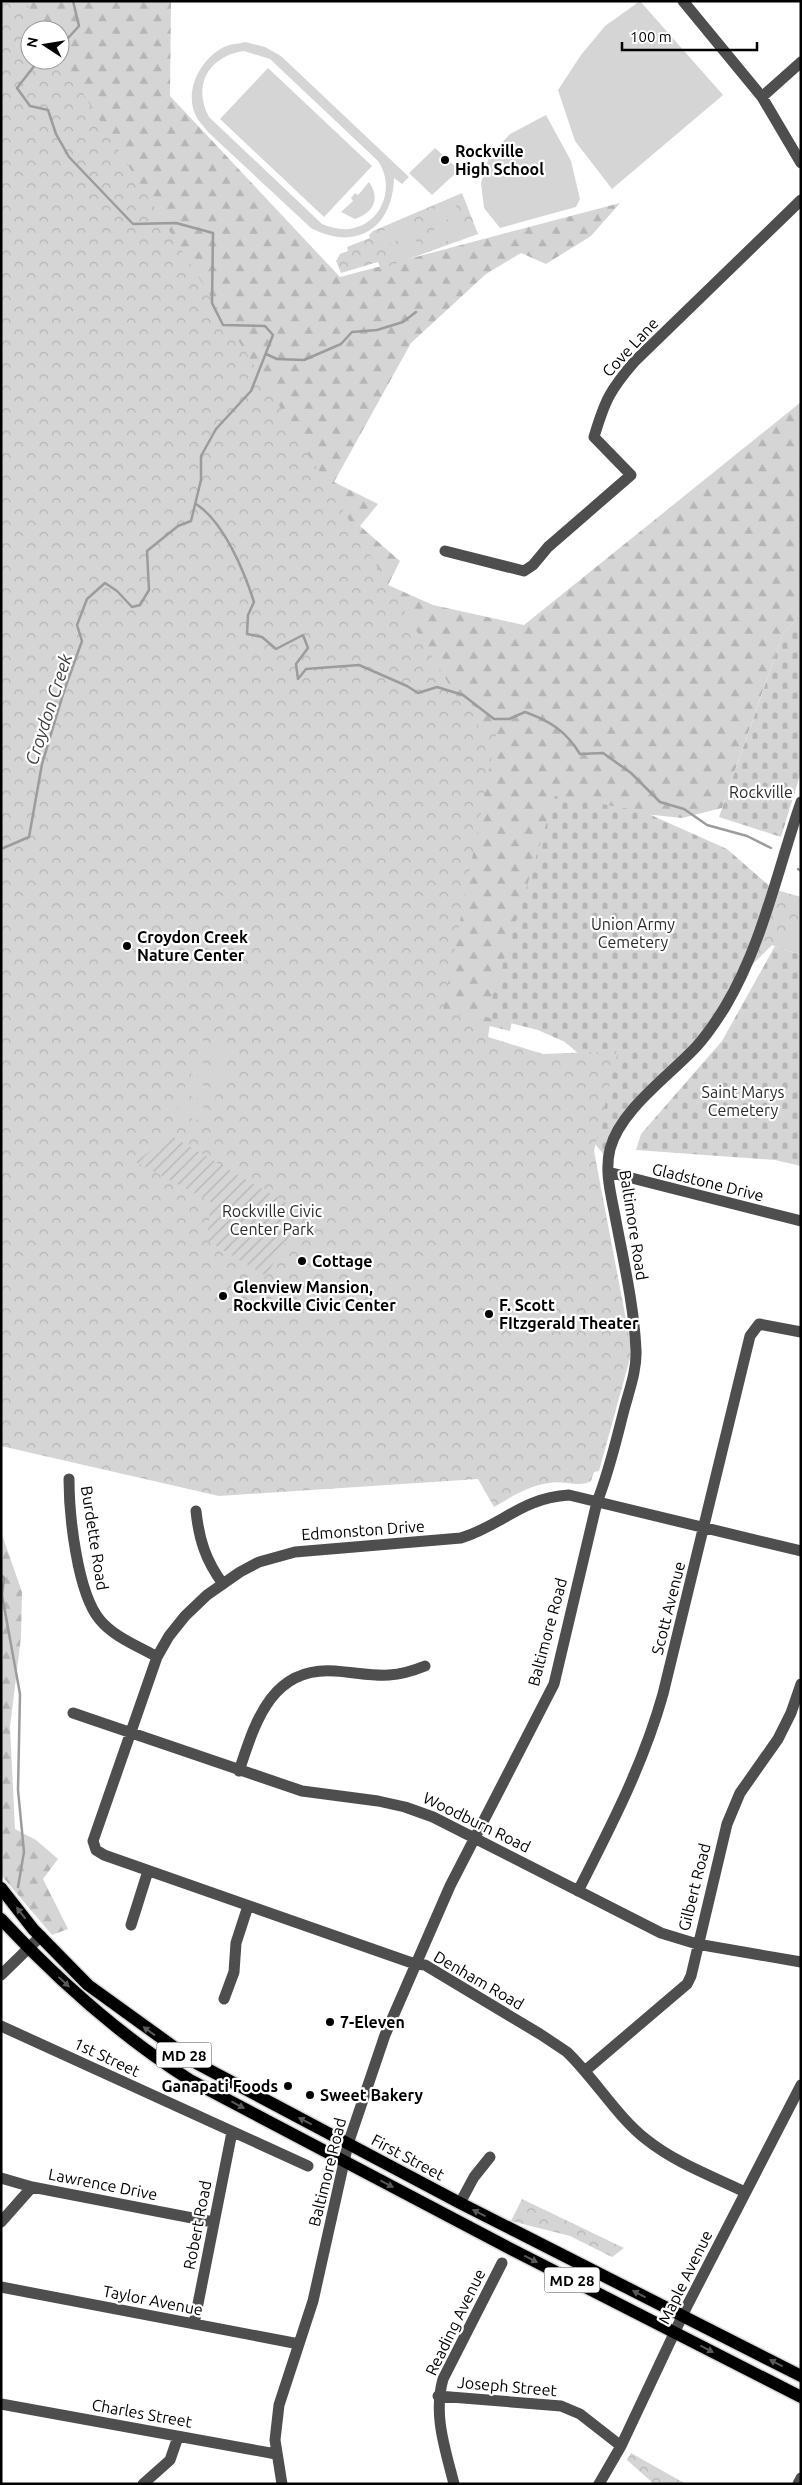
<svg xmlns="http://www.w3.org/2000/svg" width="802" height="2485" font-family="Ubuntu,sans-serif">
<style>
.forest{fill:url(#forest-firs);fill-rule:evenodd}
.cemetery{fill:url(#cemetery-stones)}
.park{fill:url(#park-crowns)}
.garden{fill:url(#garden-furrows)}
.pitch{fill:#d5d5d5;fill-rule:evenodd}
.lines{fill:none;stroke-linecap:round;stroke-linejoin:round}
.stream{stroke:#9c9c9c;stroke-width:2.5}
.major-casing{stroke:#dbdbdb;stroke-width:15}
.minor{stroke:#4e4e4e;stroke-width:11}
.major{stroke:#000;stroke-width:12}
.oneway{fill:#595959}
.poi-dot{fill:#000;stroke:#fff;stroke-width:2}
.labels{text-anchor:middle;dominant-baseline:central;stroke-width:4.5;stroke-linejoin:round;paint-order:stroke}
.shield{fill:#fff;stroke:#4c4c4c;stroke-width:1}
.shield-label{font-size:15px;font-weight:bold;fill:#000}
.poi-label{font-size:16px;font-weight:bold;fill:#000;stroke:#fff;text-anchor:start}
.street-label{font-size:16px;fill:#000;stroke:#fff}
.park-label{font-size:16px;fill:#2c2c2c;stroke:#fff}
.water-label{font-size:18px;font-style:italic;fill:#3d3d3d;stroke:#fff}
</style>
<defs>
<pattern id="forest-firs" width="22" height="20" patternUnits="userSpaceOnUse" patternTransform="scale(1.25)"><rect width="22" height="20" fill="#d5d5d5"/><path d="M5 1l3.5 6h-7zM16 11l3.5 6h-7z" fill="#b5b5b5"/></pattern>
<pattern id="cemetery-stones" width="16" height="16" patternUnits="userSpaceOnUse" patternTransform="scale(1.25)"><rect width="16" height="16" fill="#d5d5d5"/><path d="M2 7V4a2 2 0 0 1 4 0v3zM10 15v-3a2 2 0 0 1 4 0v3z" fill="#b5b5b5"/></pattern>
<pattern id="park-crowns" width="20" height="18" patternUnits="userSpaceOnUse" patternTransform="scale(1.25)"><rect width="20" height="18" fill="#d5d5d5"/><path d="M2 6a3 3 0 1 1 6 0M12 15a3 3 0 1 1 6 0" fill="none" stroke="#b5b5b5"/></pattern>
<pattern id="garden-furrows" width="10" height="10" patternUnits="userSpaceOnUse" patternTransform="scale(1.25)"><rect width="10" height="10" fill="#d5d5d5"/><path d="M-1 1l2-2M0 10L10 0M9 11l2-2" fill="none" stroke="#b5b5b5"/></pattern>
</defs>
<rect width="100%" height="100%" fill="#fff"/>
<path class="forest" d="M 1,1 L 171,1 L 170,96 L 340,277 L 620,203 L 591,236 L 546,264 L 521,253 L 486,274 L 411,343 L 334,482 L 378,504 L 360,526 L 400,561 L 388,585 L 433,605 L 524,625 L 801,402 L 801,613 L 782,636 L 722,808 L 682,818 L 616,811 L 520,978 L 510,1031 L 419,1009 ZM 30,30 L 60,30 L 60,60 L 30,60 Z
M 1,1532 L 22,1592 L 21,1637 L 10,1727 L 15,1829 L 36,1840 L 58,1859 L 43,1879 L 68,1929 L 52,1935 L 1,1875 Z"/>
<path class="cemetery" d="M 801,613 L 801,772 L 781,837 L 719,817 L 782,636 Z
M 555,796 L 642,811 L 727,849 L 773,889 L 724,1008 L 620,1127 L 608,1160 L 592,1140 L 587,1061 L 565,1042 L 538,1030 L 486,1017 Z
M 775,946 L 801,955 L 801,1166 L 775,1160 L 636,1150 L 641,1134 L 722,1041 Z"/>
<path class="park" d="M 1,1 L 25,1 L 43,30 L 30,30 L 30,60 L 60,60 L 60,57 L 277,402 L 458,699 L 480,709 L 478,729 L 496,734 L 443,1010 L 490,1024 L 488,1037 L 543,1054 L 618,1051 L 594,1151 L 632,1351 L 599,1471 L 594,1472 L 591,1481 C 580,1488 562,1480 549,1483 C 528,1486 511,1497 494,1507 L 478,1479 L 219,1496 L 1,1446 Z
M 462,193 L 478,234 L 381,269 L 378,262 L 341,273 L 336,261 L 340,254 L 348,251 L 347,247 L 370,238 L 369,235 L 373,231 Z
M 773,889 L 801,897 L 801,955 L 772,945 L 744,973 Z
M 522,2199 L 624,2248 L 612,2257 L 570,2236 L 511,2221 Z
M 631,2453 L 686,2484 L 654,2484 L 627,2460 Z"/>
<path class="garden" d="M 170,1135 L 303,1213 L 266,1276 L 207,1240 L 211,1202 L 136,1162 Z"/>
<path class="pitch" d="M 640,1 L 723,95 L 612,189 L 575,141 L 558,90 L 581,55 L 605,26 Z
M 245,42 L 265,47 L 281,56 L 409,177 L 402,184 L 394,178 C 393,228 356,252 311,228 L 209,133 C 205,128 200,123 197,118 C 183,93 199,61 222,48 C 229,44 238,44 245,42 ZM 244,51 L 270,59 L 378,161 C 396,187 382,225 349,229 C 339,230 330,227 322,224 L 209,117 C 192,85 209,56 244,51 Z
M 268,68 L 372,166 L 324,217 L 220,119 Z
M 546,115 L 571,161 L 580,199 L 576,207 L 500,228 L 484,208 L 481,183 L 489,157 L 510,134 Z
M 435,148 L 459,170 L 432,195 L 409,173 Z
M 369,182 C 381,199 373,213 355,219 L 341,212 L 353,201 L 351,198 L 355,193 L 358,195 Z
M 454,201 L 459,215 L 429,227 L 424,213 Z
M 461,219 L 467,233 L 436,245 L 431,231 Z
M 409,221 L 414,234 L 383,246 L 378,233 Z
M 415,238 L 420,252 L 390,263 L 385,250 Z
M 791,922 L 801,926 L 801,949 L 783,943 Z
M 201,1040 L 232,1050 L 227,1064 L 197,1053 Z
M 194,1060 L 225,1070 L 220,1083 L 189,1073 Z
M 187,1080 L 218,1090 L 213,1104 L 183,1093 Z
M 181,1099 L 211,1110 L 207,1123 L 176,1113 Z"/>
<g class="lines">
<path class="stream" d="M 60,47 L 79,26 L 73,1
M 266,354 L 277,359 L 304,360 L 341,344 L 352,332 L 377,330 L 403,322 L 416,312
M 196,504 C 224,522 244,571 254,602 L 248,615 L 247,634 L 262,637 L 276,649 L 303,635 L 308,648 L 296,664 L 298,679 L 306,669 L 359,665 L 407,686 L 418,693 L 437,687 L 463,695 L 494,719 L 509,719 L 525,712 C 550,721 566,731 580,754 L 603,753 L 631,773 L 660,802 L 684,809 L 707,825 L 747,836 L 771,848
M 1,849 L 29,837 L 42,764 L 64,691 L 82,641 L 77,625 L 87,599 L 105,583 L 117,591 L 132,607 L 140,605 L 149,590 L 147,551 L 178,526 L 191,521 L 201,480 L 201,456 L 216,429 L 251,391 L 273,335 L 265,326 L 223,325 L 212,303 L 213,233 L 176,223 L 133,224 L 69,157 L 56,134 L 48,110 L 30,106 L 17,88 L 35,65 L 45,65 L 49,60
M 798,869 L 801,871
M 1,1575 L 4,1578 L 2,1595 L 20,1694 L 18,1790 L 24,1852 L 18,1887"/>
<g class="major-casing">
<path id="major" d="M 1,1888 L 33,1929 L 88,1985 L 196,2063 L 460,2203 L 801,2376
M 1,1919 C 58,1980 119,2035 190,2080 L 509,2248 L 801,2397"/>
</g>
<path class="minor" d="M 683,1 L 762,97 L 801,163
M 762,97 L 801,62
M 445,551 L 524,571 L 533,565 L 548,547 L 631,475 L 594,437 C 605,400 610,390 635,361 L 801,200
M 608,1172 L 801,1221
M 69,1479 C 69,1514 77,1593 100,1620 C 114,1637 138,1646 157,1657
M 196,1511 C 199,1540 206,1561 223,1584
M 73,1713 L 302,1791 L 378,1801 L 405,1807 L 433,1817 L 661,1933 L 697,1944 L 801,1962
M 239,1771 C 255,1723 271,1666 335,1671 C 373,1674 388,1681 425,1666
M 578,1891 C 611,1826 643,1765 663,1694 L 750,1336 L 759,1324 L 801,1332
M 131,1925 L 148,1871
M 1,1975 L 41,1936
M 224,1999 L 234,1972 L 236,1943 L 248,1906
M 1,2026 L 308,2166
M 586,2070 L 687,1984 L 691,1976 L 727,1824 L 740,1793 L 778,1739 L 791,1713 L 801,1684
M 1,2178 L 32,2187 L 213,2222
M 745,2192 C 712,2176 676,2163 647,2140 C 618,2118 595,2079 567,2052 L 540,2034 L 425,1965 L 415,1964 L 104,1855 L 96,1850 L 93,1841 L 157,1657 L 169,1636 L 185,1616 L 207,1595 L 240,1572 L 259,1562 L 295,1552 L 461,1538 C 503,1525 521,1498 569,1495 L 801,1551
M 460,2203 L 474,2177 L 490,2157
M 1,2222 L 32,2187
M 1,2287 L 299,2344
M 194,2324 L 232,2132
M 438,2396 L 561,2406 L 580,2414 L 621,2446
M 1,2404 L 276,2454
M 143,2484 L 170,2460 L 178,2437
M 282,2484 L 275,2440 L 279,2405 L 313,2301 L 348,2144 L 385,2035 L 450,1886 L 554,1684 L 597,1502 C 609,1472 616,1441 624,1410 C 629,1391 637,1370 636,1350 C 634,1307 624,1263 616,1221 C 612,1198 604,1173 610,1149 C 620,1110 669,1076 696,1047 C 707,1035 717,1020 725,1007 C 763,943 777,871 801,802
M 454,2484 C 445,2448 433,2415 443,2379 L 502,2263
M 599,2484 L 621,2446 L 687,2306 L 801,2085
M 798,2484 L 801,2478"/>
<use href="#major" class="major"/>
</g>
<defs><path id="oneway-solid" d="M-6-.8H1V-3.2L6.5 0L1 3.2V.8H-6Z" transform="scale(1.25)"/></defs>
<g class="oneway">
<use href="#oneway-solid" transform="translate(21 1913) rotate(-128)"/>
<use href="#oneway-solid" transform="translate(64 1982) rotate(43)"/>
<use href="#oneway-solid" transform="translate(149 2031) rotate(-144)"/>
<use href="#oneway-solid" transform="translate(238 2105) rotate(28)"/>
<use href="#oneway-solid" transform="translate(305 2121) rotate(-153)"/>
<use href="#oneway-solid" transform="translate(387 2184) rotate(28)"/>
<use href="#oneway-solid" transform="translate(479 2213) rotate(-153)"/>
<use href="#oneway-solid" transform="translate(531 2259) rotate(27)"/>
<use href="#oneway-solid" transform="translate(639 2294) rotate(-153)"/>
<use href="#oneway-solid" transform="translate(707 2349) rotate(27)"/>
<use href="#oneway-solid" transform="translate(776 2363) rotate(-153)"/>
</g>
<g class="poi-dot">
<circle cx="445" cy="160" r="5"/>
<circle cx="127" cy="946" r="5"/>
<circle cx="302" cy="1261" r="5"/>
<circle cx="223" cy="1296" r="5"/>
<circle cx="489" cy="1314" r="5"/>
<circle cx="330" cy="2022" r="5"/>
<circle cx="288" cy="2086" r="5"/>
<circle cx="310" cy="2095" r="5"/>
</g>
<g class="labels">
<g class="shield">
<rect x="156.5" y="2042.5" width="55" height="25" rx="4"/>
<rect x="544.5" y="2267.5" width="55" height="25" rx="4"/>
</g>
<g class="shield-label">
<text x="184" y="2055">MD 28</text>
<text x="572" y="2280">MD 28</text>
</g>
<g class="poi-label">
<text x="455" y="151">Rockville<tspan x="455" dy="18">High School</tspan></text>
<text x="137" y="937">Croydon Creek<tspan x="137" dy="18">Nature Center</tspan></text>
<text x="312" y="1261">Cottage</text>
<text x="233" y="1287">Glenview Mansion,<tspan x="233" dy="18">Rockville Civic Center</tspan></text>
<text x="499" y="1305">F. Scott<tspan x="499" dy="18">FItzgerald Theater</tspan></text>
<text x="340" y="2022">7-Eleven</text>
<text x="278" y="2086" text-anchor="end">Ganapati Foods</text>
<text x="320" y="2095">Sweet Bakery</text>
</g>
<g class="street-label">
<text transform="translate(630 347) rotate(-47)">Cove Lane</text>
<text transform="translate(708 1182) rotate(14)">Gladstone Drive</text>
<text transform="translate(634 1225) rotate(81)">Baltimore Road</text>
<text transform="translate(363 1530) rotate(-4)">Edmonston Drive</text>
<text transform="translate(95 1538) rotate(81)">Burdette Road</text>
<text transform="translate(668 1608) rotate(-76)">Scott Avenue</text>
<text transform="translate(547 1632) rotate(-75)">Baltimore Road</text>
<text transform="translate(477 1822) rotate(26)">Woodburn Road</text>
<text transform="translate(694 1887) rotate(-76)">Gilbert Road</text>
<text transform="translate(479 1980) rotate(30)">Denham Road</text>
<text transform="translate(107 2057) rotate(25)">1st Street</text>
<text transform="translate(408 2157) rotate(28)">First Street</text>
<text transform="translate(327 2172) rotate(-76)">Baltimore Road</text>
<text transform="translate(103 2184) rotate(11)">Lawrence Drive</text>
<text transform="translate(197 2225) rotate(-79)">Robert Road</text>
<text transform="translate(685 2277) rotate(-64)">Maple Avenue</text>
<text transform="translate(153 2300) rotate(11)">Taylor Avenue</text>
<text transform="translate(455 2322) rotate(-64)">Reading Avenue</text>
<text transform="translate(507 2386) rotate(5)">Joseph Street</text>
<text transform="translate(142 2413) rotate(10)">Charles Street</text>
</g>
<g class="park-label">
<text x="761" y="792">Rockville</text>
<text x="633" y="924">Union Army<tspan x="633" dy="18">Cemetery</tspan></text>
<text x="743" y="1092">Saint Marys<tspan x="743" dy="18">Cemetery</tspan></text>
<text x="272" y="1211">Rockville Civic<tspan x="272" dy="18">Center Park</tspan></text>
</g>
<g class="water-label">
<text transform="translate(48 709) rotate(-72)">Croydon Creek</text>
</g>
</g>
<rect width="802" height="2485" fill="none" stroke="#000000" stroke-width="5"/>
<g transform="translate(45 45) rotate(282)"><circle r="24" fill="#ffffff" stroke="#999999"/>
<path d="M0-4L9 19L0 12L-9 19Z" fill="#000000"/>
<text y="-8" font-size="14" font-weight="bold" text-anchor="middle" fill="#000000">N</text>
</g>
<path d="M622 42v8h135v-8" fill="none" stroke="#000000" stroke-width="2.5"/>
<text x="630" y="42" font-size="15" fill="#000000" stroke="#ffffff" stroke-width="4" paint-order="stroke">100 m</text>
</svg>
